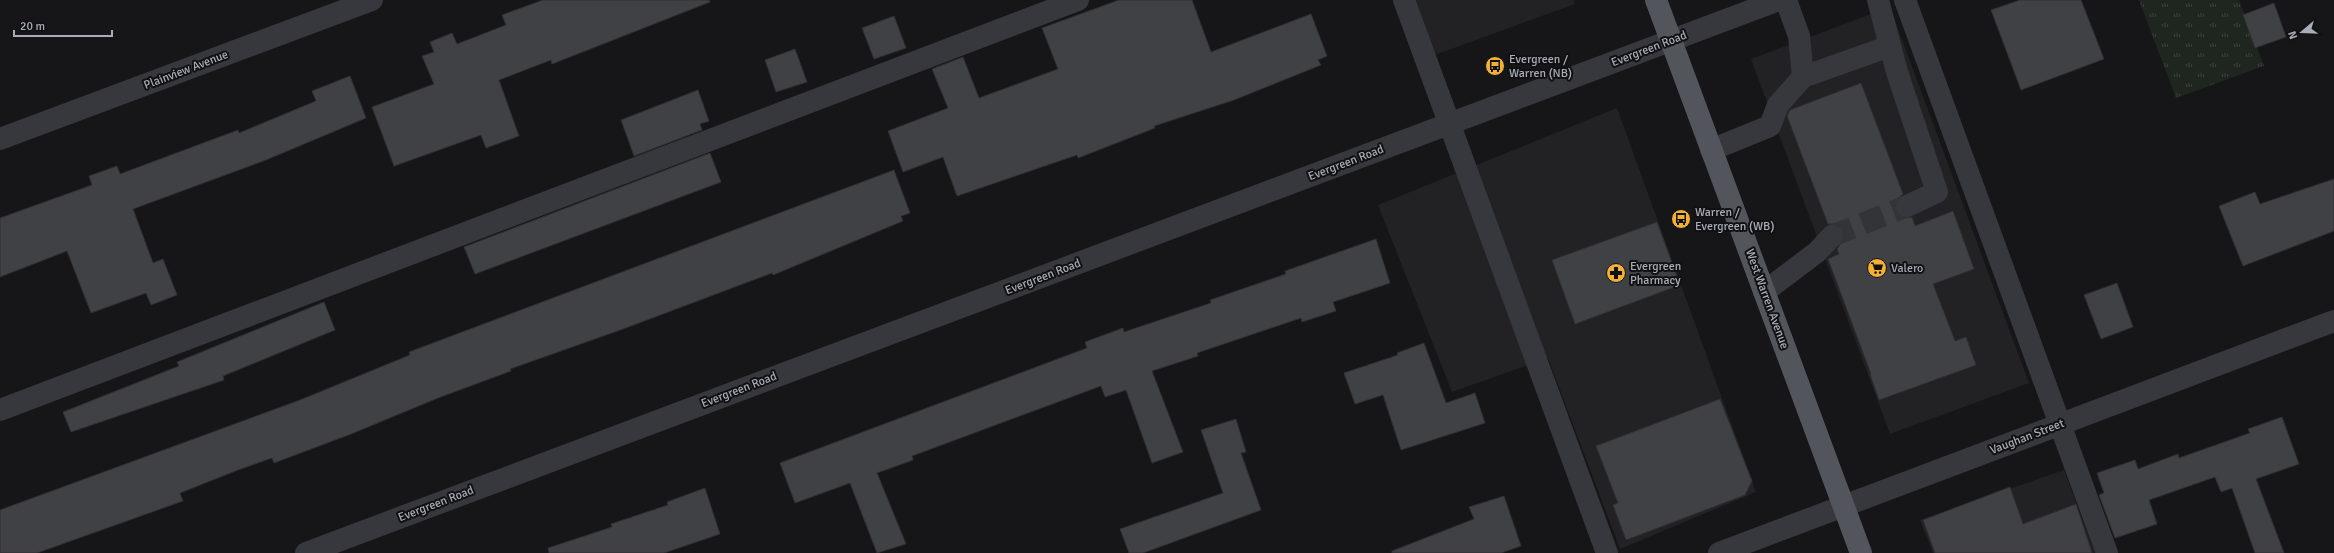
<svg xmlns="http://www.w3.org/2000/svg" width="2334" height="553" font-family="Signika,sans-serif">
<style>
.built{fill:#222225}
.grass{fill:url(#grass-tufts)}
.building{fill:#404145;stroke:#303034}
.lines{fill:none;stroke-linecap:round;stroke-linejoin:round}
.minor-tunnel{stroke:#333438;stroke-width:22;stroke-dasharray:22 11;stroke-linecap:butt}
.minor{stroke:#37383d;stroke-width:22}
.major{stroke:#53555c;stroke-width:22}
.labels{text-anchor:middle;dominant-baseline:central;stroke-width:4;stroke-linejoin:round;paint-order:stroke}
.street-label{font-size:12px;fill:#a8adb8;stroke:#111113}
.poi-label{font-size:12px;fill:#a8adb8;stroke:#111113;text-anchor:start}
</style>
<defs>
<pattern id="grass-tufts" width="24" height="20" patternUnits="userSpaceOnUse"><rect width="24" height="20" fill="#1e261f"/><path d="M3 7l-1-3M5 7V3M7 7l1-3M15 17l-1-3M17 17v-4M19 17l1-3" fill="none" stroke="#3c433d"/></pattern>
</defs>
<rect width="100%" height="100%" fill="#161618"/>
<path class="built" d="M 1412,0 L 1573,0 L 1575,4 L 1432,56 Z
M 1890,7 L 2029,383 L 1890,434 L 1751,59 Z
M 1617,108 L 1756,492 L 1620,549 L 1548,358 L 1452,392 L 1378,205 Z
M 2064,470 L 2095,553 L 1933,553 L 1920,520 Z"/>
<path class="grass" d="M 2139,0 L 2239,0 L 2264,66 L 2176,98 Z"/>
<path class="building" d="M 543,0 L 709,0 L 710,2 L 552,64 L 551,60 L 499,80 L 519,136 L 486,148 L 481,135 L 394,166 L 372,107 L 434,84 L 422,56 L 434,52 L 430,42 L 452,33 L 457,44 L 506,25 L 502,15 Z
M 1119,0 L 1192,0 L 1211,52 L 1311,14 L 1327,56 L 1318,60 L 1321,65 L 1234,100 L 1154,126 L 1155,128 L 1078,158 L 1077,155 L 957,196 L 943,157 L 903,172 L 888,131 L 948,108 L 932,69 L 963,57 L 979,98 L 1058,69 L 1042,28 Z
M 2020,0 L 2081,0 L 2104,59 L 2021,90 L 1991,10 Z
M 2274,3 L 2286,37 L 2255,48 L 2243,15 Z
M 894,16 L 906,48 L 874,59 L 862,28 Z
M 795,49 L 807,82 L 776,92 L 765,60 Z
M 350,76 L 366,118 L 266,160 L 133,209 L 153,263 L 163,259 L 177,295 L 151,305 L 146,293 L 91,313 L 67,251 L 0,277 L 0,218 L 92,185 L 89,176 L 117,166 L 120,174 L 238,130 L 239,133 L 316,101 L 312,91 Z
M 1861,83 L 1903,194 L 1897,199 L 1895,205 L 1896,212 L 1906,218 L 1912,217 L 1915,226 L 1953,211 L 1974,269 L 1933,284 L 1955,341 L 1966,337 L 1976,365 L 1879,400 L 1870,374 L 1871,374 L 1828,259 L 1839,254 L 1837,249 L 1844,239 L 1844,232 L 1835,224 L 1828,224 L 1787,116 L 1790,110 Z
M 698,90 L 709,121 L 700,124 L 702,130 L 634,156 L 621,120 Z
M 710,153 L 721,182 L 475,274 L 464,247 Z
M 894,170 L 910,213 L 901,216 L 903,221 L 773,275 L 772,273 L 623,329 L 510,369 L 511,371 L 438,398 L 351,434 L 274,463 L 272,458 L 238,470 L 180,493 L 183,501 L 37,553 L 0,553 L 0,510 L 300,400 L 410,355 L 409,352 Z
M 2334,179 L 2334,231 L 2243,266 L 2219,206 L 2255,192 L 2260,204 Z
M 1657,222 L 1680,285 L 1575,324 L 1552,260 Z
M 1376,239 L 1390,283 L 1333,302 L 1336,311 L 1302,322 L 1301,318 L 1197,353 L 1198,356 L 1152,371 L 1183,452 L 1152,463 L 1126,390 L 1105,397 L 1101,386 L 912,456 L 913,460 L 877,473 L 906,544 L 877,553 L 850,483 L 795,503 L 780,463 L 1087,348 L 1085,342 L 1123,328 L 1124,332 L 1211,303 L 1210,300 L 1286,274 L 1285,271 Z
M 2117,283 L 2133,327 L 2101,339 L 2084,295 Z
M 324,302 L 335,330 L 223,376 L 224,380 L 71,432 L 63,412 L 179,366 L 177,362 Z
M 1424,343 L 1446,403 L 1475,393 L 1485,423 L 1401,450 L 1383,395 L 1355,404 L 1344,373 L 1398,355 L 1397,353 Z
M 1720,399 L 1752,481 L 1745,495 L 1626,540 L 1613,505 L 1618,503 L 1596,446 Z
M 2282,417 L 2299,464 L 2256,479 L 2284,553 L 2255,553 L 2232,488 L 2221,492 L 2215,477 L 2149,500 L 2157,524 L 2115,538 L 2099,495 L 2104,493 L 2097,473 L 2135,460 L 2138,469 L 2178,454 L 2179,458 L 2250,433 L 2248,429 Z
M 1236,419 L 1246,452 L 1241,453 L 1261,510 L 1143,553 L 1129,553 L 1120,529 L 1223,493 L 1201,430 Z
M 2010,487 L 2023,524 L 2076,504 L 2092,553 L 1935,553 L 1923,520 Z
M 705,488 L 720,534 L 664,553 L 549,553 L 548,548 L 612,527 L 611,524 L 668,505 L 667,502 Z
M 1504,496 L 1521,546 L 1501,553 L 1392,553 L 1392,551 L 1474,519 L 1469,507 Z"/>
<g class="lines">
<path class="minor-tunnel" d="M 1832,236 L 1907,206"/>
<path class="minor" d="M 1404,0 L 1607,553
M 1878,0 L 1897,72 L 1937,192 L 1907,206
M 1905,0 L 2107,553
M 1803,77 L 1890,46
M 0,139 L 372,0
M 1711,150 L 1770,126 L 1778,105 L 1803,77 L 1799,36 L 1786,0
M 1764,292 L 1817,252 L 1832,236
M 0,410 L 1078,0
M 306,553 L 1779,0
M 1719,553 L 2334,321"/>
<path class="major" d="M 1656,0 L 1861,553"/>
</g>
<defs>
<g id="bus-disc" transform="scale(1)"><circle r="9.5" fill="#f2b134" stroke="#111113"/><path d="M-5-6H5V4H4V6H2V4H-2V6H-4V4H-5ZM-3.5-4V0h7V-4ZM-3.5 1.2v1.5H-2V1.2ZM2 1.2v1.5H3.5V1.2Z" fill="#111"/></g>
<g id="supermarket-disc" transform="scale(1)"><circle r="9.5" fill="#f2b134" stroke="#111113"/><path d="M-6-5.5h2.5l.6 2H6L4.5 2H-2.5L-4.4-4H-6ZM-1.5 3.2a1.3 1.3 0 1 0 .1 0ZM3 3.2a1.3 1.3 0 1 0 .1 0Z" fill="#111"/></g>
<g id="pharmacy-disc" transform="scale(1)"><circle r="9.5" fill="#f2b134" stroke="#111113"/><path d="M-2-6h4v4h4v4h-4v4h-4v-4h-4v-4h4Z" fill="#111"/></g>
</defs>
<g fill-rule="evenodd">
<use href="#bus-disc" x="1495" y="66"/>
<use href="#bus-disc" x="1681" y="219"/>
<use href="#supermarket-disc" x="1877" y="268"/>
<use href="#pharmacy-disc" x="1616" y="273"/>
</g>
<g class="labels">
<g class="street-label">
<text transform="translate(1649 49) rotate(-21)">Evergreen Road</text>
<text transform="translate(186 70) rotate(-21)">Plainview Avenue</text>
<text transform="translate(1346 163) rotate(-21)">Evergreen Road</text>
<text transform="translate(1043 277) rotate(-21)">Evergreen Road</text>
<text transform="translate(1767 299) rotate(70)">West Warren Avenue</text>
<text transform="translate(739 390) rotate(-21)">Evergreen Road</text>
<text transform="translate(2027 437) rotate(-21)">Vaughan Street</text>
<text transform="translate(436 504) rotate(-21)">Evergreen Road</text>
</g>
<g class="poi-label">
<text x="1509" y="59">Evergreen /<tspan x="1509" dy="14">Warren (NB)</tspan></text>
<text x="1695" y="212">Warren /<tspan x="1695" dy="14">Evergreen (WB)</tspan></text>
<text x="1630" y="266">Evergreen<tspan x="1630" dy="14">Pharmacy</tspan></text>
<text x="1891" y="268">Valero</text>
</g>
</g>
<g transform="translate(2302 32) rotate(251)" stroke="#111113" stroke-width="3" paint-order="stroke">
<path d="M0-3L7 15L0 10L-7 15Z" fill="#a8adb8"/>
<text y="-6" font-size="11" font-weight="bold" text-anchor="middle" fill="#a8adb8">N</text>
</g>
<path d="M14 30v6h98v-6" fill="none" stroke="#a8adb8" stroke-width="2"/>
<text x="20" y="30" font-size="12" fill="#a8adb8" stroke="#111113" stroke-width="3" paint-order="stroke">20 m</text>
</svg>
